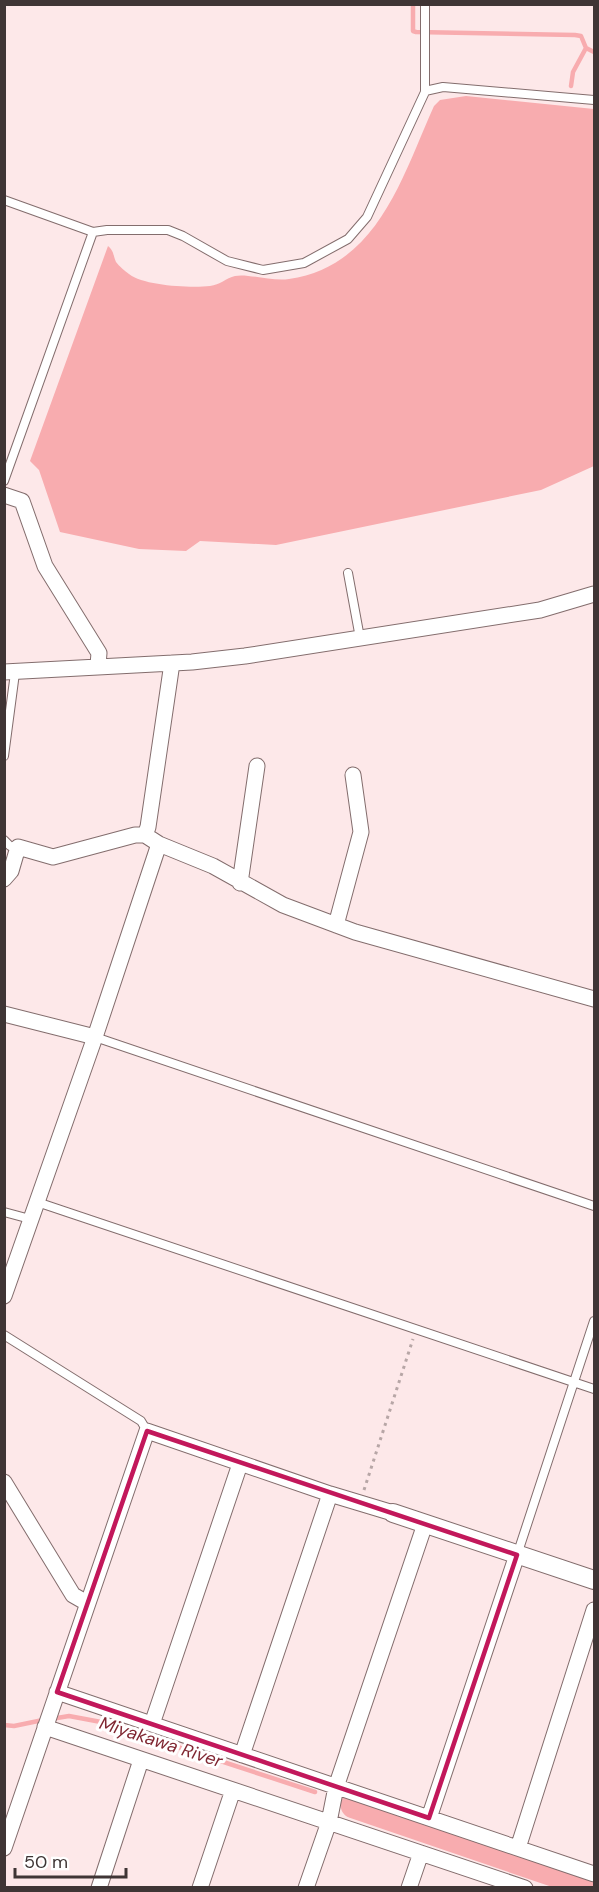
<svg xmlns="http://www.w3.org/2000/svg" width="599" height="1892" font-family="'DM Sans',sans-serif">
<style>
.water{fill:#f8acaf}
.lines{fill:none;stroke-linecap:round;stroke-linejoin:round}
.stream{stroke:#f8acaf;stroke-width:4.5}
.river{stroke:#f8acaf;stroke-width:27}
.service-casing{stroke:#836d6d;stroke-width:10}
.minor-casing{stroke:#836d6d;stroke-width:17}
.tertiary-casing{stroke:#836d6d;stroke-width:20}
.path{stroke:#b7a6a6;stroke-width:3;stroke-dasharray:3 4.5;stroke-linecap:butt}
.service{stroke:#fff;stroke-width:8}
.minor{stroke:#fff;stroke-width:15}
.tertiary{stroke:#fff;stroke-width:18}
.marked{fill:none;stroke:#c2185b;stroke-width:4.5;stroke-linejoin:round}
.labels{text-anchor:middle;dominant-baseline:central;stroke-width:6;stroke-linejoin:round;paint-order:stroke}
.water-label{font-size:18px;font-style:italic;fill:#802833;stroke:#fff}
</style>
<rect width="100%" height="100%" fill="#fde8e9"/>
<path class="water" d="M 466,96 L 594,109 L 594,466 L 541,490 L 276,545 L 200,541 L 186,551 L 139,549 L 60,532 L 39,470 L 30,461 L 108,246 C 114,251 113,255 116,262 C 119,266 125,271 129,274 C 144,286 191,288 210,286 C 220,285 226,278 235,276 C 247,273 273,282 289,279 C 378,266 402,177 434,106 L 440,100 Z"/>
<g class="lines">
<path class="stream" d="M 413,4 L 413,31 L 416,32 L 575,35 L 581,36 L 586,48 L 594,52
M 571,86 L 573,72 L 586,48
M 51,1719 L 69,1716 L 101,1722 L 315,1792
M 4,1725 L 14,1726 L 43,1720"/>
<path class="river" d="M 354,1805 L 594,1887"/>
<g class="service-casing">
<path id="service" d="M 425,91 L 443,87 L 594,100
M 4,200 L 93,232 L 107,230 L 168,230 L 183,236 L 227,261 L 263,270 L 304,263 L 348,239 L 367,217 L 425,92 L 425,4
M 4,481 L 93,232
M 348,573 L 360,638
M 4,756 L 15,673
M 4,840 L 10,846 L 18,847
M 95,1037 L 594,1206
M 37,1202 L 594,1389
M 4,1212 L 30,1219
M 4,1335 L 141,1421 L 147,1431
M 517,1555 L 594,1321"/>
</g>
<g class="minor-casing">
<path id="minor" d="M 4,495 L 22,501 L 45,566 L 99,653 L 98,665
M 4,672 L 192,662 L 245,656 L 540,610 L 594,594
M 145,835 L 148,827 L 172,663
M 4,879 L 11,871 L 18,847 L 53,857 L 135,835 L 145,835 L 159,844 L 213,866 L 283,905 L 355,932 L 594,999
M 240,883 L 257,766
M 336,925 L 361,832 L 353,775
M 4,1014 L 95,1037
M 4,1296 L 95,1037 L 159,844
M 4,1482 L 73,1595 L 87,1603
M 57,1692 L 594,1874
M 152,1724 L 240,1464
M 45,1727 L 525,1888
M 242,1755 L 330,1494
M 429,1818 L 517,1555
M 4,1848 L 147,1431 L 330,1494 L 393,1513
M 518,1848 L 594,1610
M 99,1888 L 141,1760
M 200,1888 L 233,1790
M 306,1888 L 329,1822 L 336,1787 L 425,1524
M 409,1888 L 421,1853"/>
</g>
<g class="tertiary-casing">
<path id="tertiary" d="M 393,1513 L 594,1580"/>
</g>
<path class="path" d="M 364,1490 L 413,1339"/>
<use href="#service" class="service"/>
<use href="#minor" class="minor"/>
<use href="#tertiary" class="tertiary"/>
</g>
<path class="marked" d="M 147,1431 L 517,1555 L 429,1818 L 57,1692 Z"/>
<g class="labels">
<g class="water-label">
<text transform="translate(161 1742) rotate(18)">Miyakawa River</text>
</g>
</g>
<rect width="599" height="1892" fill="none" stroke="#3f3535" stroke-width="12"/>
<path d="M15 1868v9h111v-9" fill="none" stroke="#3f3535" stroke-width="3"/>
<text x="24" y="1868" font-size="18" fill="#3f3535" stroke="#ffffff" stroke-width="4.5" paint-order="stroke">50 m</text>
</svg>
